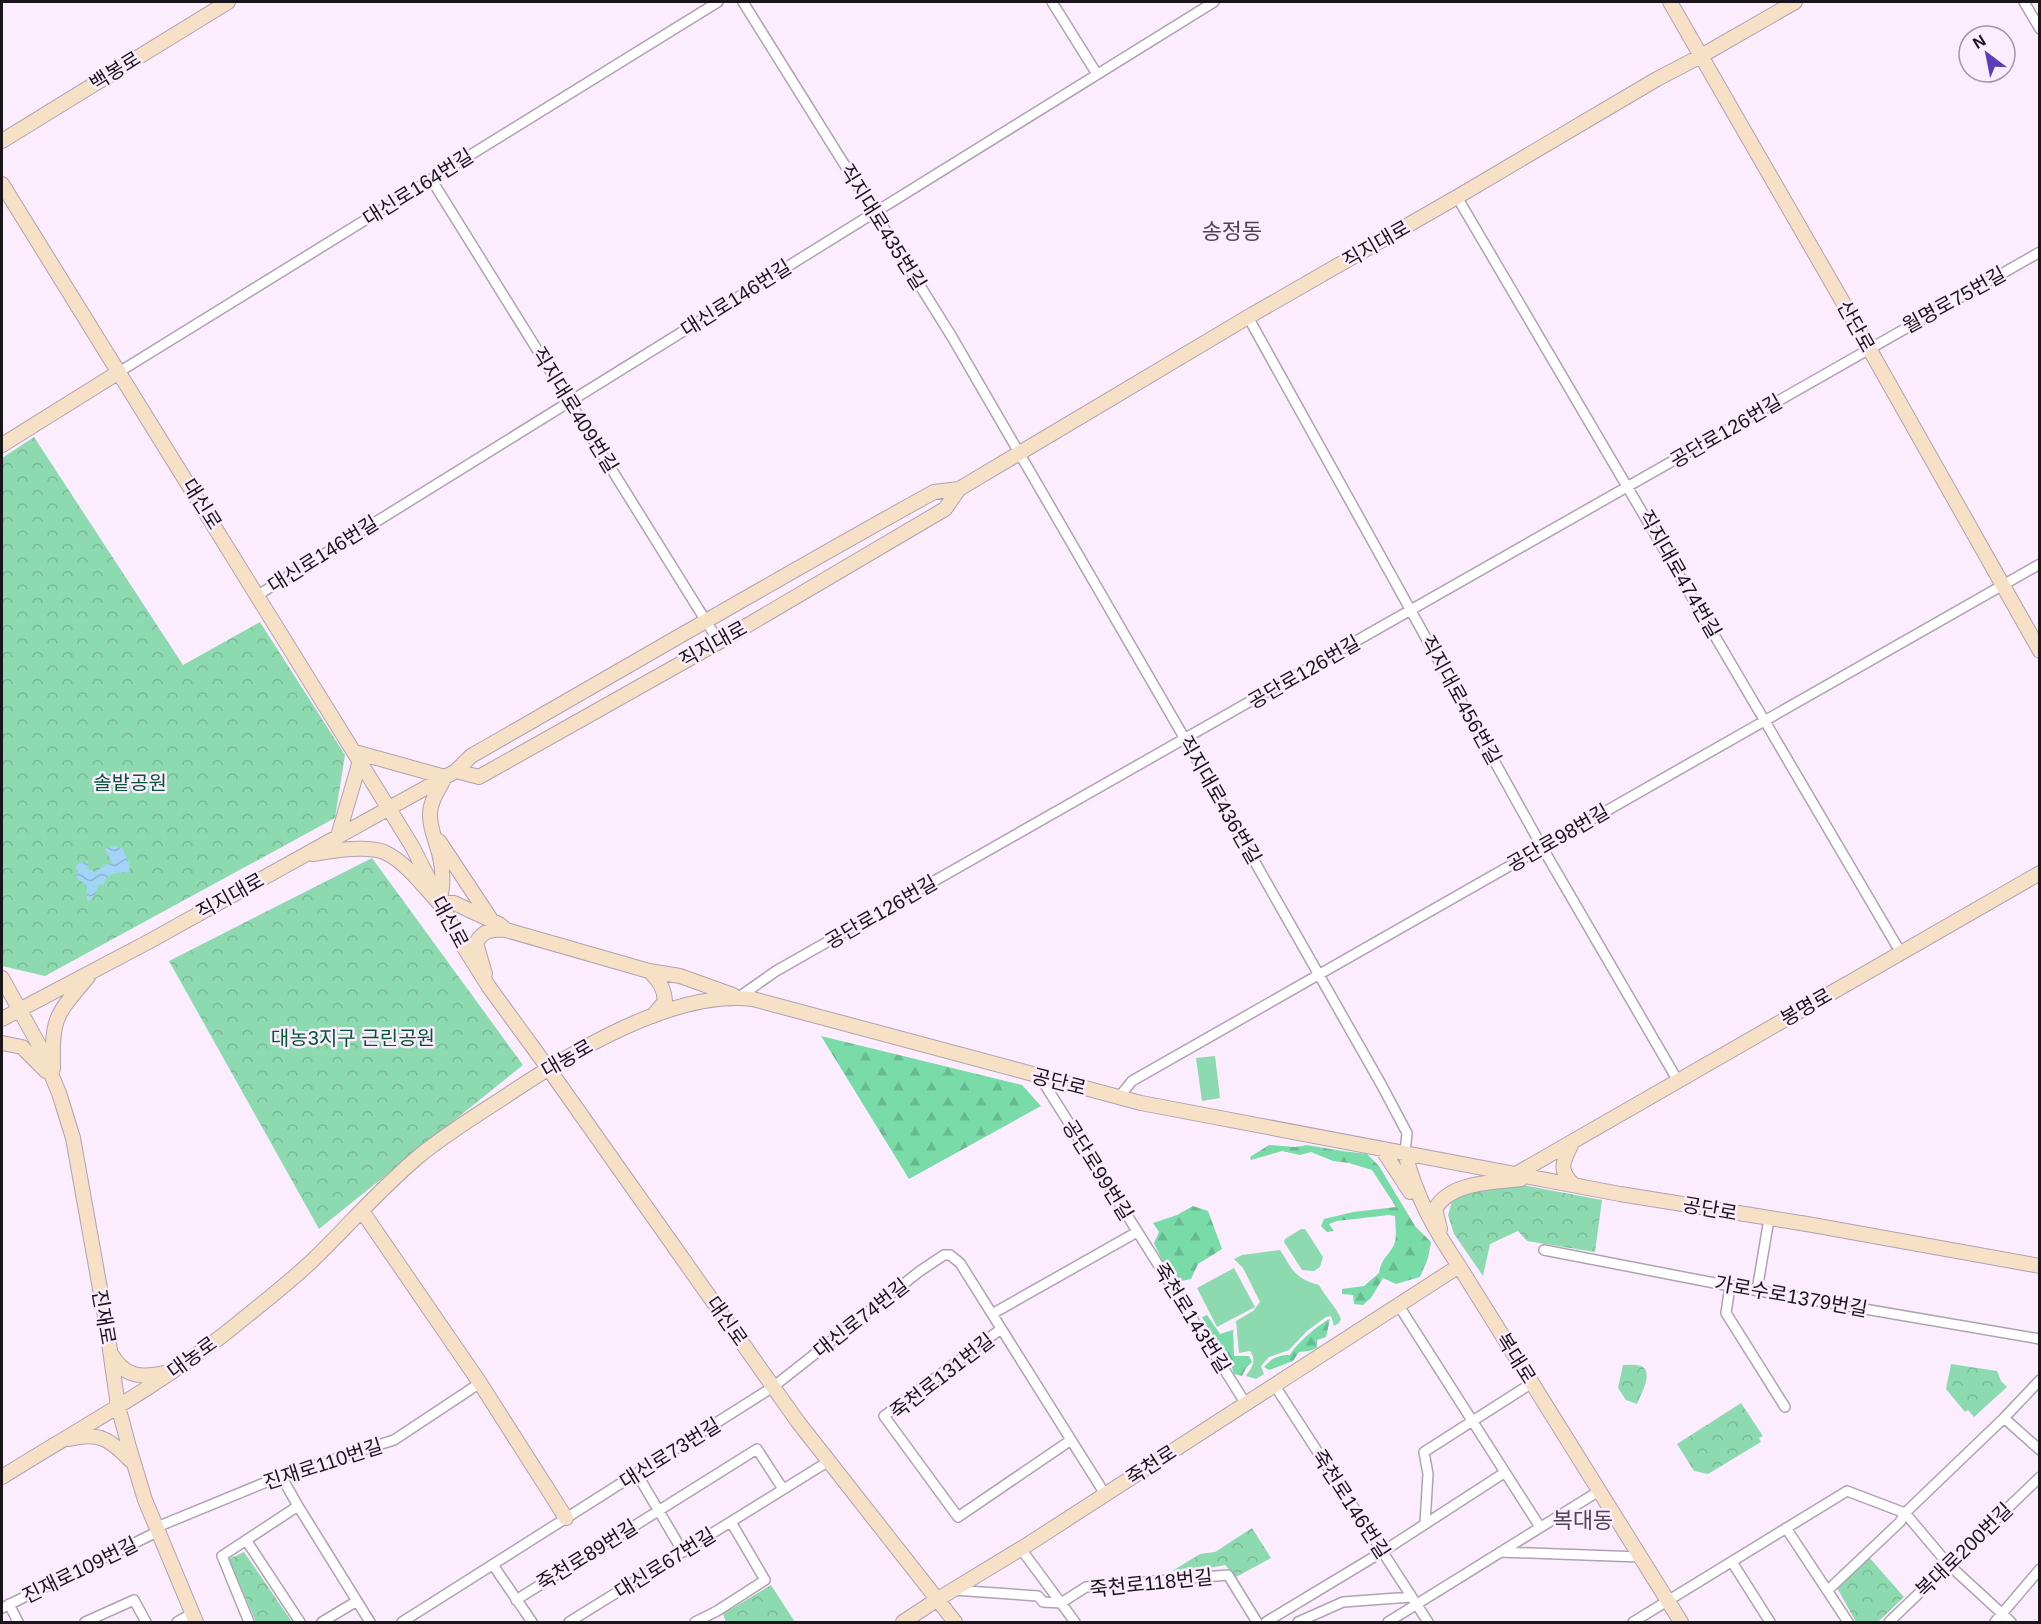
<svg xmlns="http://www.w3.org/2000/svg" width="2041" height="1624" font-family="Arial,'Noto Sans KR',sans-serif">
<style>
.grass{fill:#8dd9b0}
.forest{fill:url(#forest-firs)}
.park{fill:url(#park-crowns)}
.water{fill:url(#water-waves)}
.lines{fill:none;stroke-linecap:round;stroke-linejoin:round}
.street-casing{stroke:#b0a2b2;stroke-width:12}
.secondary-casing{stroke:#b0a2b2;stroke-width:16}
.street{stroke:#fff;stroke-width:9}
.secondary{stroke:#f6e0c6;stroke-width:14}
.labels{text-anchor:middle;dominant-baseline:central;stroke-width:5;stroke-linejoin:round;paint-order:stroke}
.street-label{font-size:20px;fill:#1a151b;stroke:#fcedfe}
.park-label{font-size:20px;fill:#035536;stroke:#fcedfe}
.quarter-label{font-size:22px;fill:#4e4351;stroke:#fcedfe}
</style>
<defs>
<pattern id="forest-firs" width="22" height="20" patternUnits="userSpaceOnUse" patternTransform="scale(1.5)"><rect width="22" height="20" fill="#79dba8"/><path d="M5 1l3.5 6h-7zM16 11l3.5 6h-7z" fill="#68bb90"/></pattern>
<pattern id="park-crowns" width="20" height="18" patternUnits="userSpaceOnUse" patternTransform="scale(1.5)"><rect width="20" height="18" fill="#8dd9b0"/><path d="M2 6a3 3 0 1 1 6 0M12 15a3 3 0 1 1 6 0" fill="none" stroke="#79b997"/></pattern>
<pattern id="water-waves" width="16" height="10" patternUnits="userSpaceOnUse" patternTransform="scale(1.5)"><rect width="16" height="10" fill="#a1d4f6"/><path d="M0 5q4-4 8 0t8 0" fill="none" stroke="#8ab5d2"/></pattern>
</defs>
<rect width="100%" height="100%" fill="#fcedfe"/>
<path class="grass" d="M 1215,1056 L 1220,1098 L 1202,1101 L 1196,1058 Z
M 1301,1229 L 1305,1229 L 1323,1257 L 1320,1267 L 1314,1271 L 1302,1270 L 1284,1242 L 1285,1239 Z
M 1280,1250 C 1293,1270 1294,1278 1319,1285 C 1325,1297 1336,1306 1341,1319 L 1339,1323 L 1334,1326 L 1331,1316 L 1326,1317 L 1307,1331 L 1289,1350 L 1269,1357 L 1261,1366 L 1264,1374 L 1256,1379 L 1246,1376 C 1252,1367 1257,1361 1250,1351 L 1239,1353 L 1236,1321 L 1253,1311 L 1260,1302 L 1243,1268 L 1234,1259 L 1242,1255 Z
M 1234,1268 L 1255,1307 L 1217,1327 L 1197,1288 Z"/>
<path class="forest" d="M 821,1036 L 1022,1085 L 1041,1106 L 909,1179 Z
M 1269,1145 L 1295,1147 L 1307,1145 L 1342,1151 L 1367,1154 L 1379,1166 L 1415,1226 L 1431,1242 L 1428,1258 L 1420,1277 L 1396,1284 L 1383,1278 L 1371,1298 L 1363,1305 L 1354,1304 L 1353,1295 L 1342,1294 L 1342,1289 L 1364,1286 L 1379,1273 C 1382,1256 1390,1256 1395,1242 C 1397,1234 1395,1224 1395,1216 L 1389,1215 L 1337,1221 L 1329,1224 L 1334,1231 L 1327,1232 L 1321,1226 L 1324,1219 L 1353,1212 L 1396,1207 L 1372,1170 L 1349,1163 L 1333,1161 L 1311,1152 L 1300,1155 L 1282,1151 L 1251,1160 L 1250,1157 Z
M 1193,1206 L 1208,1211 L 1222,1249 L 1198,1264 L 1191,1279 L 1177,1282 L 1170,1277 L 1154,1243 L 1159,1232 L 1153,1223 L 1177,1215 Z
M 1207,1315 L 1220,1334 L 1233,1330 L 1234,1356 L 1249,1356 L 1252,1362 L 1246,1368 L 1242,1376 L 1234,1374 L 1227,1352 L 1212,1337 L 1202,1317 Z
M 1330,1319 L 1326,1337 L 1317,1340 L 1317,1348 L 1309,1351 L 1299,1352 L 1293,1361 L 1269,1370 L 1264,1367 C 1272,1358 1278,1355 1290,1355 C 1294,1346 1321,1322 1330,1319 Z"/>
<path class="park" d="M 34,437 L 183,665 L 260,622 L 345,755 L 335,818 L 45,976 L 2,966 L 2,458 Z
M 372,858 L 523,1065 L 319,1229 L 169,961 Z
M 1518,1184 L 1602,1200 L 1595,1252 L 1527,1241 L 1518,1231 L 1490,1244 L 1483,1276 L 1454,1234 L 1448,1215 L 1452,1201 C 1474,1190 1494,1187 1518,1184 Z
M 1951,1364 L 1997,1371 L 2001,1381 L 2007,1387 L 1974,1417 L 1968,1410 L 1965,1412 L 1946,1389 Z
M 1623,1365 C 1628,1365 1638,1364 1643,1367 C 1653,1375 1640,1395 1637,1404 L 1626,1400 L 1618,1388 Z
M 1741,1403 L 1763,1436 L 1759,1438 L 1761,1442 L 1708,1474 L 1694,1471 L 1677,1444 Z
M 1252,1528 L 1271,1558 L 1236,1577 L 1225,1565 L 1189,1572 L 1172,1571 L 1200,1554 L 1215,1552 Z
M 244,1552 L 292,1622 L 256,1622 L 229,1559 Z
M 1868,1556 L 1904,1597 L 1878,1622 L 1856,1622 L 1836,1586 Z
M 771,1585 L 795,1622 L 726,1622 L 723,1614 Z"/>
<path class="water" d="M 113,846 L 122,848 L 129,863 L 130,872 C 119,873 106,871 104,885 L 99,884 L 95,895 L 90,901 L 87,900 L 87,886 L 76,877 L 78,870 L 75,868 L 79,863 L 88,861 L 87,868 L 95,872 L 112,862 L 105,849 Z"/>
<g class="lines">
<g class="street-casing">
<path id="street" d="M 743,2 L 952,337 L 1185,739 L 1381,1084 L 1407,1133 L 1405,1153
M 1052,2 L 1097,74
M 2024,2 L 2040,29
M 431,179 L 719,642
M 1457,197 L 1901,953
M 1248,317 L 1542,847 L 1678,1081
M 119,372 L 718,2
M 258,595 L 1214,2
M 739,997 L 776,971 L 2040,252
M 1040,1077 L 1246,1404
M 1119,1097 L 1132,1081 L 2040,564
M 1544,1250 L 1730,1286 L 2040,1339
M 1730,1286 L 1726,1313 L 1785,1407
M 1757,1290 L 1769,1219
M 1399,1306 L 1540,1527
M 992,1314 L 1137,1232
M 1001,1329 L 884,1416 L 958,1517 L 1071,1440
M 1275,1386 L 1428,1622
M 2004,1418 L 2040,1450
M 637,1474 L 683,1552
M 281,1476 L 298,1506
M 1425,1523 L 1428,1474 L 1424,1452 L 1532,1383
M 157,1527 L 281,1476 L 394,1440 L 480,1383
M 1786,1528 L 1848,1622
M 246,1540 L 300,1622
M 1021,1549 L 1075,1622
M 1500,1552 L 1640,1557
M 1732,1562 L 1770,1622
M 493,1565 L 532,1622
M 953,1590 L 1038,1596 L 1043,1602 L 1061,1603 L 1086,1587 L 1228,1575 L 1257,1622
M 1828,1590 L 1900,1522 L 1905,1513 L 2004,1418 L 2040,1380
M 516,1600 L 757,1449 L 783,1489
M 9,1604 L 18,1622
M 2,1608 L 159,1531
M 85,1622 L 134,1600 L 146,1622
M 177,1622 L 193,1613
M 249,1622 L 222,1556 L 298,1506 L 370,1622
M 322,1622 L 357,1601
M 402,1622 L 773,1387 L 920,1271 L 944,1255 L 950,1255 L 960,1263 L 1105,1494
M 569,1622 L 829,1461
M 695,1622 L 717,1611 L 765,1580 L 731,1522
M 1266,1622 L 1382,1552 L 1504,1473
M 1298,1622 L 1343,1602 L 1411,1597
M 1388,1622 L 1599,1491
M 1633,1622 L 1847,1491 L 1905,1513 L 1948,1564 L 2011,1622
M 1889,1622 L 2040,1477
M 1995,1622 L 2040,1569"/>
</g>
<g class="secondary-casing">
<path id="secondary" d="M 1670,2 L 1844,304 L 2040,651
M 2,141 L 228,2
M 2,184 L 412,846 L 460,941 L 489,987 L 548,1068 L 798,1422 L 955,1622
M 2,445 L 119,372
M 355,752 L 445,777
M 456,771 L 479,777 L 719,642 L 945,509 L 959,489
M 338,836 L 360,761
M 439,841 L 490,918
M 313,854 C 332,851 366,845 384,852 C 406,862 423,886 439,903 L 454,903 L 499,924 L 504,928
M 439,903 C 445,882 443,863 436,843 C 433,834 430,825 430,816 C 429,803 439,789 445,777
M 649,971 C 659,980 664,988 665,1001 L 653,1016
M 485,974 L 476,943 C 483,930 492,929 506,930 L 649,971 L 680,976 L 733,995
M 2,978 L 39,1045 L 59,1093 L 73,1138 L 106,1322 L 118,1406 L 129,1447 L 145,1500 L 196,1622
M 2,1019 L 150,941 L 456,771 L 471,756 C 625,668 778,578 934,492 L 959,489 L 1248,317 L 1457,197 L 1657,79 L 1701,56 L 1795,2
M 2,1043 L 22,1047 L 46,1071
M 53,1069 C 52,1017 55,1016 88,977
M 1382,1149 L 1410,1192
M 1405,1153 C 1416,1197 1434,1229 1459,1266 L 1681,1622
M 1516,1174 L 2040,873
M 1573,1184 C 1556,1168 1565,1159 1573,1141
M 362,1211 L 480,1383 L 566,1518
M 1440,1229 L 1435,1209 C 1451,1181 1493,1183 1521,1179
M 112,1355 C 125,1377 141,1378 164,1373
M 69,1439 C 99,1431 111,1440 131,1461
M 2,1477 C 77,1430 157,1387 227,1332 C 256,1308 287,1285 314,1259 C 349,1225 381,1188 418,1157 C 443,1136 472,1118 500,1100 C 565,1056 672,989 753,999 L 1141,1103 L 1620,1194 L 1807,1224 L 2040,1266
M 903,1622 L 938,1599 L 1027,1545 L 1459,1266"/>
</g>
<use href="#street" class="street"/>
<use href="#secondary" class="secondary"/>
</g>
<g class="labels">
<g class="street-label">
<text transform="translate(115 71) rotate(-32)">백봉로</text>
<text transform="translate(418 187) rotate(-32)">대신로164번길</text>
<text transform="translate(883 227) rotate(58)">직지대로435번길</text>
<text transform="translate(1376 244) rotate(-30)">직지대로</text>
<text transform="translate(736 298) rotate(-32)">대신로146번길</text>
<text transform="translate(1954 300) rotate(-29)">월명로75번길</text>
<text transform="translate(1856 326) rotate(61)">산단로</text>
<text transform="translate(575 410) rotate(58)">직지대로409번길</text>
<text transform="translate(1726 431) rotate(-30)">공단로126번길</text>
<text transform="translate(202 504) rotate(58)">대신로</text>
<text transform="translate(323 554) rotate(-32)">대신로146번길</text>
<text transform="translate(1680 574) rotate(60)">직지대로474번길</text>
<text transform="translate(713 644) rotate(-29)">직지대로</text>
<text transform="translate(1304 672) rotate(-30)">공단로126번길</text>
<text transform="translate(1461 700) rotate(61)">직지대로456번길</text>
<text transform="translate(1220 800) rotate(60)">직지대로436번길</text>
<text transform="translate(1558 838) rotate(-30)">공단로98번길</text>
<text transform="translate(230 896) rotate(-29)">직지대로</text>
<text transform="translate(881 912) rotate(-30)">공단로126번길</text>
<text transform="translate(450 922) rotate(62)">대신로</text>
<text transform="translate(1806 1007) rotate(-30)">봉명로</text>
<text transform="translate(567 1058) rotate(-30)">대농로</text>
<text transform="translate(1059 1082) rotate(14)">공단로</text>
<text transform="translate(1098 1170) rotate(58)">공단로99번길</text>
<text transform="translate(1710 1209) rotate(10)">공단로</text>
<text transform="translate(1791 1296) rotate(10)">가로수로1379번길</text>
<text transform="translate(104 1317) rotate(80)">진재로</text>
<text transform="translate(861 1318) rotate(-38)">대신로74번길</text>
<text transform="translate(1192 1318) rotate(58)">죽천로143번길</text>
<text transform="translate(727 1321) rotate(55)">대신로</text>
<text transform="translate(192 1357) rotate(-36)">대농로</text>
<text transform="translate(1516 1358) rotate(58)">복대로</text>
<text transform="translate(942 1376) rotate(-38)">죽천로131번길</text>
<text transform="translate(670 1453) rotate(-32)">대신로73번길</text>
<text transform="translate(323 1464) rotate(-18)">진재로110번길</text>
<text transform="translate(1151 1465) rotate(-33)">죽천로</text>
<text transform="translate(1351 1504) rotate(57)">죽천로146번길</text>
<text transform="translate(1964 1550) rotate(-44)">복대로200번길</text>
<text transform="translate(587 1555) rotate(-32)">죽천로89번길</text>
<text transform="translate(665 1563) rotate(-32)">대신로67번길</text>
<text transform="translate(80 1570) rotate(-26)">진재로109번길</text>
<text transform="translate(1151 1583) rotate(-6)">죽천로118번길</text>
</g>
<g class="park-label">
<text x="130" y="783">솔밭공원</text>
<text x="353" y="1038">대농3지구 근린공원</text>
</g>
<g class="quarter-label">
<text x="1232" y="231">송정동</text>
<text x="1583" y="1520">복대동</text>
</g>
</g>
<rect width="2041" height="1624" fill="none" stroke="#1a151b" stroke-width="6"/>
<g transform="translate(1987 54) rotate(328)"><circle r="28" fill="#fcedfe" stroke="#a297a3" stroke-width="1.5"/>
<path d="M0-4.5L10 22L0 15L-10 22Z" fill="#5b3eb7"/>
<text y="-9" font-size="16" font-weight="bold" text-anchor="middle" fill="#1a151b">N</text>
</g>
</svg>
